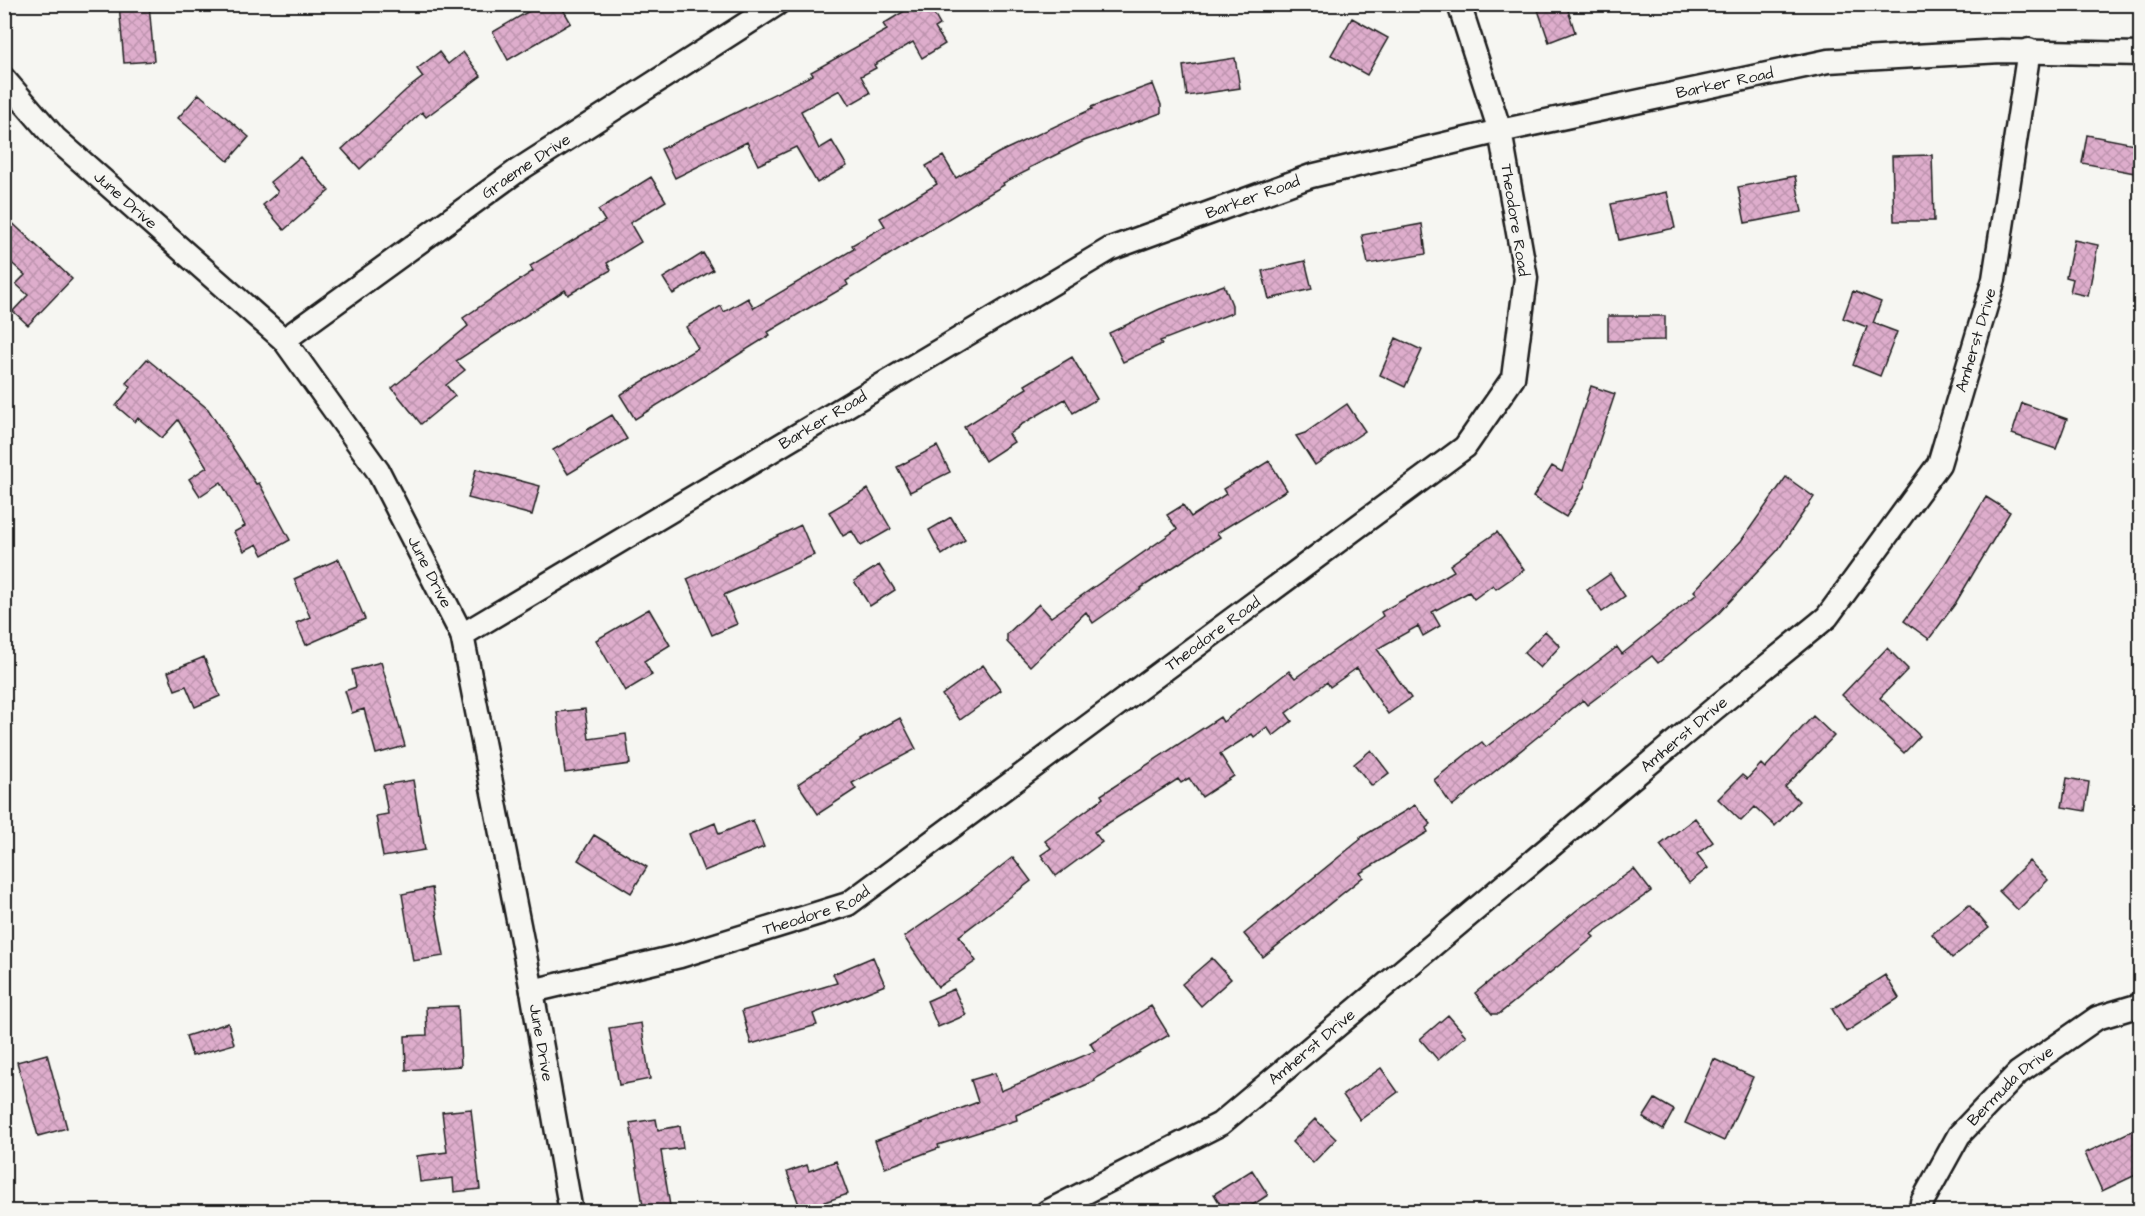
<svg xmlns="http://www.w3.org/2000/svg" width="2145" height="1216" font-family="'Architects Daughter',sans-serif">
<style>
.building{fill:url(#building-cross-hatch);stroke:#1c1c1c;stroke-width:1.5}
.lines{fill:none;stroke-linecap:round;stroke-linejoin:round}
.street-casing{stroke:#1c1c1c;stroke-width:27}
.street{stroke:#f6f6f2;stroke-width:22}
.labels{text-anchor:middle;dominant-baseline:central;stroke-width:4.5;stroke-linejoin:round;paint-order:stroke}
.street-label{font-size:16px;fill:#1c1c1c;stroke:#f6f6f2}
</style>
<defs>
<pattern id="building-cross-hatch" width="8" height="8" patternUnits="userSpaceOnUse" patternTransform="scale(1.5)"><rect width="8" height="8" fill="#deadcc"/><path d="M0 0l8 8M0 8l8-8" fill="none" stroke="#be94af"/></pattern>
</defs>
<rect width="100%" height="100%" fill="#f6f6f2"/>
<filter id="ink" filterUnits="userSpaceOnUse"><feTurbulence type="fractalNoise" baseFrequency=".0167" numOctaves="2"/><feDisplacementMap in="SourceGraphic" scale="12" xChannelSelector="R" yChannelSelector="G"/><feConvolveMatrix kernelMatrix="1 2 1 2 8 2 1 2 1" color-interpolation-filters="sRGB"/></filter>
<g filter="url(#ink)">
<path class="building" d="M 119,4 L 149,4 L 154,61 L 124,63 Z
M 541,4 L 560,4 L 571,23 L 508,60 L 493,32 Z
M 916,4 L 928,4 L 940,25 L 935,28 L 945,44 L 922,58 L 913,42 L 874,65 L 876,68 L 861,76 L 870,93 L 849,105 L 840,90 L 801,111 L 819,149 L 832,141 L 847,166 L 817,183 L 796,147 L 758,165 L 747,142 L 675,178 L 661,149 L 813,75 L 811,72 L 887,30 L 883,24 Z
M 1536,4 L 1566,4 L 1575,32 L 1549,42 Z
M 1352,18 L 1388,38 L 1367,75 L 1331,55 Z
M 439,52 L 448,64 L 463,52 L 481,76 L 426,117 L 422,112 L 360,169 L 342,149 L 406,90 L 423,77 L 417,69 Z
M 1235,58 L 1240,88 L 1187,96 L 1183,66 Z
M 1153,84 L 1161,105 L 1161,113 L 1084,141 L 1029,168 L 1029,170 L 1003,183 L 1004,185 L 846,281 L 848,285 L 768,332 L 770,335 L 635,419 L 620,395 L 698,348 L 686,327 L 721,306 L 724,312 L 748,298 L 754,308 L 854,249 L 852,245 L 885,226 L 880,218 L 937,184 L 926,166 L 943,156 L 956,178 L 998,153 L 1092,109 L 1091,107 Z
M 199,94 L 249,137 L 228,161 L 178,118 Z
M 2087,135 L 2140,145 L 2140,174 L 2082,163 Z
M 1932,155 L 1934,221 L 1894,221 L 1892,156 Z
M 300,157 L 329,191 L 284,230 L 263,205 L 278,192 L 270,182 Z
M 1795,176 L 1802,212 L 1745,223 L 1738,187 Z
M 651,177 L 666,201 L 630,223 L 641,242 L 607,263 L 611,270 L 568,295 L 565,290 L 456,361 L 465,370 L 446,385 L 455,396 L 421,424 L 392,388 L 468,326 L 463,318 L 533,271 L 530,266 L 605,221 L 598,210 Z
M 1667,192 L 1675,228 L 1619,240 L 1611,204 Z
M 4,215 L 72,279 L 28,325 L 13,311 L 28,295 L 16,284 L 25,275 L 4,256 Z
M 1422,224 L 1426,254 L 1368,264 L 1362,235 Z
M 2074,240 L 2098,245 L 2088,296 L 2070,292 L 2073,279 L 2066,277 Z
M 703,253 L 713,270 L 673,294 L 663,278 Z
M 1305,261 L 1312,289 L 1269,299 L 1262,271 Z
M 1224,285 L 1232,305 L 1232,313 L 1160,341 L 1162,344 L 1123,362 L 1109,333 L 1160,309 Z
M 1853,291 L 1881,302 L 1873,323 L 1897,332 L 1880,376 L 1853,365 L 1867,327 L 1843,318 Z
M 1608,316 L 1665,316 L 1665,340 L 1608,341 Z
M 1396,338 L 1422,350 L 1405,387 L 1380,375 Z
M 1072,357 L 1097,399 L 1073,413 L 1065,399 L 1019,426 L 1019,427 L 1009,434 L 1014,442 L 985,461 L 964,427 L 1027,388 L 1025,385 Z
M 147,359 L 208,409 L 256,484 L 259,483 L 290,540 L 263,555 L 257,544 L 244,551 L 234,532 L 245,526 L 221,482 L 200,496 L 189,479 L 207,467 L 178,420 L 162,438 L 138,418 L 135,422 L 116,406 L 131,387 L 126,383 Z
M 1591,386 L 1615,394 L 1584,487 L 1566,517 L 1533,497 L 1552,466 L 1562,472 Z
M 2022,403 L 2067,419 L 2056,449 L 2012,434 Z
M 1347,404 L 1365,431 L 1315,465 L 1296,436 L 1305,433 Z
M 612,415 L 627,439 L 568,474 L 553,450 Z
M 937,446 L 950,472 L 910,492 L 897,467 Z
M 1269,461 L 1287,490 L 1217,533 L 1220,537 L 1141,588 L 1142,589 L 1093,623 L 1086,612 L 1030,666 L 1007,642 L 1007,634 L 1039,604 L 1051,617 L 1177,529 L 1167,515 L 1183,505 L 1191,517 L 1226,494 L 1223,489 Z
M 476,469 L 540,486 L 532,515 L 468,498 Z
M 1786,477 L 1814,497 L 1778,550 L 1718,614 L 1658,663 L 1652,656 L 1587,705 L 1583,700 L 1452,806 L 1434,780 L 1475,747 L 1482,742 L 1486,747 L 1617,647 L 1622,654 L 1697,594 L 1694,591 L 1741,541 Z
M 868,489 L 891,529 L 861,546 L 852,531 L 843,536 L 829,512 Z
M 1986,497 L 2010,512 L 1955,604 L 1929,639 L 1904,621 L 1940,572 Z
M 951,517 L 965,540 L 942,555 L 929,530 Z
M 801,525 L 814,555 L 724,595 L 737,624 L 712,635 L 687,579 Z
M 1497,532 L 1524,570 L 1496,589 L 1493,585 L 1474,599 L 1469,592 L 1432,612 L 1440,626 L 1423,636 L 1418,626 L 1377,649 L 1411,698 L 1388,714 L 1357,668 L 1330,687 L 1327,682 L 1286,713 L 1292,721 L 1273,736 L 1267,727 L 1254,737 L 1252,734 L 1220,754 L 1234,776 L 1202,797 L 1189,778 L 1181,783 L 1178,779 L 1094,832 L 1102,842 L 1056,876 L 1041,855 L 1051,848 L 1045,841 L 1103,798 L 1101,795 L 1220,717 L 1223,722 L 1289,671 L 1295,678 L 1383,616 L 1381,612 L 1454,571 L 1450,565 Z
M 339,559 L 365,619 L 306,645 L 296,623 L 310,617 L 294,579 Z
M 879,565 L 895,590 L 870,606 L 854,581 Z
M 1610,574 L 1625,596 L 1602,612 L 1587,590 Z
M 649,609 L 670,645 L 644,661 L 652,675 L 625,691 L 596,640 Z
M 1545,631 L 1560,646 L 1540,668 L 1524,653 Z
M 1887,648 L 1908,669 L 1880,698 L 1920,736 L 1904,753 L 1842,695 Z
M 204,657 L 220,696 L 195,707 L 186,686 L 175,690 L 168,672 Z
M 381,662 L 405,746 L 376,754 L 364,709 L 352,713 L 345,691 L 356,687 L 352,670 Z
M 983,665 L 1001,690 L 960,720 L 942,695 Z
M 585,709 L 589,739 L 626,734 L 630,764 L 565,773 L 557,712 Z
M 1813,716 L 1834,736 L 1785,787 L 1799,801 L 1775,826 L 1755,807 L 1741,821 L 1718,799 L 1742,775 L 1747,779 L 1761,764 L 1765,768 Z
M 900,718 L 916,749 L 852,783 L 856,789 L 818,814 L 798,784 L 861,741 L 860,740 Z
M 1371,750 L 1389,773 L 1372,786 L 1354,764 Z
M 2067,778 L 2089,782 L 2085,811 L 2062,807 Z
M 413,780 L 425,850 L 383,857 L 376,816 L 388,814 L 383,785 Z
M 1415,805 L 1431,824 L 1426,828 L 1428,832 L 1360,873 L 1363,877 L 1263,957 L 1244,934 L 1361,839 L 1360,838 Z
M 1695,818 L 1713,842 L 1697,854 L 1708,868 L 1689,883 L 1660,845 Z
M 753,820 L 764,847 L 704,871 L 689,834 L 715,823 L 719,834 Z
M 594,835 L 647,867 L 631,893 L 578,860 Z
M 1013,857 L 1031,881 L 959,936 L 976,961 L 938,987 L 904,937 L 966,894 Z
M 2029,861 L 2048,880 L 2018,910 L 1999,891 Z
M 1634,869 L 1651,891 L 1591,934 L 1594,937 L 1499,1014 L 1492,1014 L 1475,993 L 1577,910 Z
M 432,888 L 444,956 L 413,961 L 402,894 Z
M 1969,905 L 1989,928 L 1952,958 L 1932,934 Z
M 873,957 L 885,985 L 813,1014 L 817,1025 L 751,1044 L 742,1011 L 837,983 L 833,974 Z
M 1212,958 L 1231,979 L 1201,1006 L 1182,984 Z
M 1885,975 L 1899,998 L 1846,1032 L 1832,1009 Z
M 954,989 L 966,1015 L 938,1027 L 927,1001 Z
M 458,1006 L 461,1066 L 406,1070 L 405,1036 L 427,1035 L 426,1007 Z
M 1151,1006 L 1169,1035 L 1094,1079 L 1095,1081 L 1016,1115 L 1017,1120 L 938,1145 L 939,1148 L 885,1168 L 875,1141 L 978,1102 L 971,1080 L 995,1073 L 1001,1091 L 1095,1051 L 1090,1043 Z
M 1448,1015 L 1466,1036 L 1438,1060 L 1420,1039 Z
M 228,1023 L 234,1044 L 192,1056 L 186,1036 Z
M 641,1023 L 650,1079 L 619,1085 L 609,1028 Z
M 47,1054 L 67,1128 L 38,1136 L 17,1062 Z
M 1714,1059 L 1753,1077 L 1724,1141 L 1685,1123 Z
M 1381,1068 L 1398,1092 L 1360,1120 L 1343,1095 Z
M 1655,1099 L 1674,1110 L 1663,1130 L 1643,1118 Z
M 471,1109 L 480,1189 L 454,1192 L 453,1178 L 420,1182 L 417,1156 L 447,1152 L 442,1112 Z
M 656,1119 L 658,1130 L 680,1126 L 683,1148 L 661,1151 L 671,1212 L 644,1212 L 630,1123 Z
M 1315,1119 L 1336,1139 L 1313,1163 L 1292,1142 Z
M 2140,1127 L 2140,1173 L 2102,1191 L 2085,1153 Z
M 836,1161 L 848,1194 L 801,1210 L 787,1172 L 807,1165 L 809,1171 Z
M 1252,1170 L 1268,1195 L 1242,1212 L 1225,1212 L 1214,1194 Z"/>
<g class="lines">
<g class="street-casing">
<g id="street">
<path id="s1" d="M 4,79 L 55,138 L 284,340 L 378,471 L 462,635 L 532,991 L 571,1212"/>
<path id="s2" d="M 284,340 L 517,171 L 777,4"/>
<path id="s3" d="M 462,635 L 1110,249 L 1311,176 L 1500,131 L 1828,61 L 2001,51 L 2140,54"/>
<path id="s4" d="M 532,991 L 680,956 L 848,904 L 1465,447 L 1513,378 L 1526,278 L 1500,131 L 1459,4"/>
<path id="s5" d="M 1047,1212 L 1220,1124 L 1714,709 L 1827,617 L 1939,464 L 1994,279 L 2029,50"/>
<path id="s6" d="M 1921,1212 L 1922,1202 L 1959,1135 L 2018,1073 L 2097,1018 L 2140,1005"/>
</g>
</g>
<use href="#street" class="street"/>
</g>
</g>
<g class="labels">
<g class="street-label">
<text stroke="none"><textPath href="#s3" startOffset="1392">Barker Road</textPath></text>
<text stroke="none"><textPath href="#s2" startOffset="298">Graeme Drive</textPath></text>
<text stroke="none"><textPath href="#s3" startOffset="906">Barker Road</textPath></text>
<text stroke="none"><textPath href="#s1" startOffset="172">June Drive</textPath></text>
<text transform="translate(1515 220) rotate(81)">Theodore Road</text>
<text stroke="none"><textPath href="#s5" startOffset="1304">Amherst Drive</textPath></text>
<text stroke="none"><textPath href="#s3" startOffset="420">Barker Road</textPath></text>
<text stroke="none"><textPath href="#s1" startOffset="658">June Drive</textPath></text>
<text stroke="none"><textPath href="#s4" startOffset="782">Theodore Road</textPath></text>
<text stroke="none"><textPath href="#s5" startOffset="800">Amherst Drive</textPath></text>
<text stroke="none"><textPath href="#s4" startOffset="296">Theodore Road</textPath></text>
<text stroke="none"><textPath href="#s1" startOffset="1144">June Drive</textPath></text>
<text stroke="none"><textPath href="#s5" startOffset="314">Amherst Drive</textPath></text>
<text stroke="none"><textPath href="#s6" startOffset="158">Bermuda Drive</textPath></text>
</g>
</g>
<rect width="2145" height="1216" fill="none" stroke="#f6f6f2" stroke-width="24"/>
<rect x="12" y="12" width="2121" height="1192" fill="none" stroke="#1c1c1c" stroke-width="2" filter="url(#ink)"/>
</svg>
